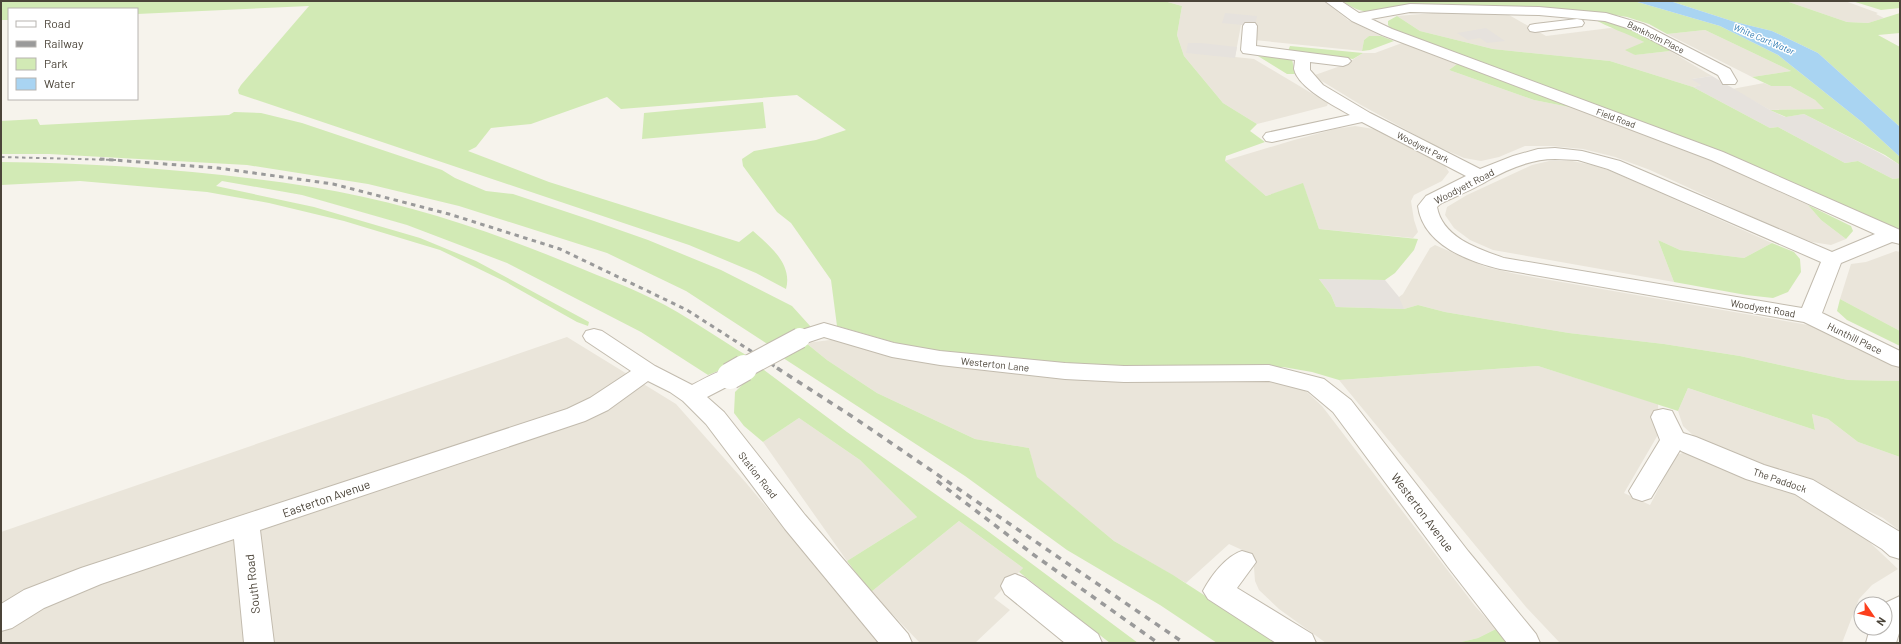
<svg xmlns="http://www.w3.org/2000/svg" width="1901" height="644" font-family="Barlow,sans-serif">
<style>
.residential{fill:#eae5da}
.industrial{fill:#e6e2dd}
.green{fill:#d2eab5}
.water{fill:#a9d4f2}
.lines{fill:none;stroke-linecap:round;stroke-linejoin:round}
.minor-casing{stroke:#c2bbae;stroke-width:2}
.minor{fill:#fff;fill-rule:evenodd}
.rail-far2{stroke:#9a9a9a;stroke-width:2;stroke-dasharray:3.5 3.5;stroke-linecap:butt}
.rail-far1{stroke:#9a9a9a;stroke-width:3;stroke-dasharray:4.5 4.5;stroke-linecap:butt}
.rail{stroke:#9a9a9a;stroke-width:3.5;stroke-dasharray:6 6;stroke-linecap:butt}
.minor-bridge-far1-casing{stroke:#c2bbae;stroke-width:22;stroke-linecap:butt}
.minor-bridge-casing{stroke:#c2bbae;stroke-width:28;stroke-linecap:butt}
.minor-bridge-far1{stroke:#fff;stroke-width:20}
.minor-bridge{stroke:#fff;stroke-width:26}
.labels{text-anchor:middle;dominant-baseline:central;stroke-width:3;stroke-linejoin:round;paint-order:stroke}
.far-street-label{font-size:9px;fill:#4b4439;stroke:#fff}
.far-water-label{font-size:9px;font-style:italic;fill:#2e7ab2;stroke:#fff}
.street-label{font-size:10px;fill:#4b4439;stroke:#fff}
.near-street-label{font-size:12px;fill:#4b4439;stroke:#fff}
</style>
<rect width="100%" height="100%" fill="#f6f3ec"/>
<path class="residential" d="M 1164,1 L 1324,1 L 1348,20 L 1381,36 L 1369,36 L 1364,40 L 1362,51 L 1254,40 L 1255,26 L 1241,25 L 1235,57 L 1254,59 L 1328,103 L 1327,106 L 1257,124 L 1223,103 L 1184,56 L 1177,35 L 1182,6 Z
M 1786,1 L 1845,1 L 1878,13 L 1876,14 L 1884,18 L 1868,23 L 1847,22 Z
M 1446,12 L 1509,15 L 1546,36 L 1610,28 L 1619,29 L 1644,42 L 1634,55 L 1670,51 L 1712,76 L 1692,79 L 1702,85 L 1693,87 L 1610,61 L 1493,49 L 1420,31 L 1397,16 Z
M 1705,30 L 1791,71 L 1752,77 L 1667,34 Z
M 1402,43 L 1457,64 L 1449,70 L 1534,100 L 1574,108 L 1702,156 L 1808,205 L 1821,220 L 1846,239 L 1831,245 L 1812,242 L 1785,232 L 1650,170 L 1615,157 L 1583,149 L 1551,146 L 1525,146 L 1499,157 L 1481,161 L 1464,158 L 1432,144 L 1361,105 L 1320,80 L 1315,75 L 1346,64 L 1363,53 L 1375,53 Z
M 1764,83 L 1771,86 L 1790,86 L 1815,100 L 1824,109 L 1770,110 L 1732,89 Z
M 1355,126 L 1374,129 L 1445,166 L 1449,172 L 1442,181 L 1414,195 L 1411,201 L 1414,220 L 1418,232 L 1413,238 L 1319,229 L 1303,184 L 1266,196 L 1224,161 L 1294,140 L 1335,129 Z
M 1549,161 L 1572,161 L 1592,165 L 1611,171 L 1772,243 L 1744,258 L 1680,250 L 1658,240 L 1674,282 L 1493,250 L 1470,240 L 1454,228 L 1445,215 L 1447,207 L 1467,195 L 1532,165 Z
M 1435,245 L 1486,267 L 1516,274 L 1814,326 L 1900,367 L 1900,381 L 1848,380 L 1740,356 L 1664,344 L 1569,333 L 1445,312 L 1418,305 L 1404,309 L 1331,295 L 1399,297 L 1403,294 L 1430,248 Z
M 1896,251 L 1900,252 L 1900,331 L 1840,299 L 1851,264 L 1866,262 Z
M 567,337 L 676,404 L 747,484 L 881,643 L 1,643 L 1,532 Z
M 838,339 L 1288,383 L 1307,392 L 1322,406 L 1475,606 L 1496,629 L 1478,638 L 1457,643 L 1326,643 L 1279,609 L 1259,590 L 1255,581 L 1253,555 L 1229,544 L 1186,583 L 1114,541 L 1036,477 L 1029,448 L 975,439 L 877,393 L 827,360 L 806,343 Z
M 1538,366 L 1658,404 L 1659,433 L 1624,493 L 1650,505 L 1676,455 L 1686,452 L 1797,490 L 1863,536 L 1898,569 L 1872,585 L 1859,599 L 1842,643 L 1560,643 L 1526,607 L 1339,380 Z
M 1688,388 L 1815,430 L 1812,414 L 1828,419 L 1858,442 L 1900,457 L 1900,531 L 1883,518 L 1808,481 L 1755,466 L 1695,437 L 1683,426 L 1678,411 Z
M 799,418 L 860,460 L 917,517 L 847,561 L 763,442 Z
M 959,521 L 1023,568 L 994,598 L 1010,610 L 975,643 L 920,643 L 871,592 Z"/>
<path class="industrial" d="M 1225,13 L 1257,16 L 1255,26 L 1222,23 Z
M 1486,28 L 1505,41 L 1487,43 L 1480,38 L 1468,40 L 1457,33 Z
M 1188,43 L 1201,43 L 1237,47 L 1235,58 L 1186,53 Z
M 1712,76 L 1770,110 L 1785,117 L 1804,114 L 1878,152 L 1900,165 L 1900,178 L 1893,179 L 1858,161 L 1845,163 L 1778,127 L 1770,128 L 1693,87 L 1701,85 L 1691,79 Z
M 1319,279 L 1385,280 L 1399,297 L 1404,309 L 1336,307 L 1331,295 Z"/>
<path class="green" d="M 1,1 L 1164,1 L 1182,6 L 1177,35 L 1184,56 L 1223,103 L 1257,124 L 1250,131 L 1265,142 L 1226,156 L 1225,161 L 1266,196 L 1303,183 L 1319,229 L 1418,239 L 1414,250 L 1395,273 L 1385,280 L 1319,279 L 1331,295 L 1336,307 L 1404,309 L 1418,305 L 1445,312 L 1569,333 L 1664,344 L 1740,356 L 1848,380 L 1900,381 L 1900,457 L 1858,442 L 1828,419 L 1812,414 L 1815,430 L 1688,388 L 1678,411 L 1538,366 L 1339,380 L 1312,372 L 1283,367 L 1094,367 L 917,349 L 837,326 L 831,280 L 791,223 L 777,212 L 743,166 L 742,159 L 754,151 L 816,140 L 846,130 L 797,95 L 621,109 L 607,97 L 531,124 L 491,128 L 476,147 L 468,151 L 549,182 L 739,242 L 753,231 C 769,245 793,264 786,289 L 756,273 L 689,245 L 239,94 L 238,90 L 241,85 L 309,6 L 137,14 L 137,9 L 9,9 L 9,20 L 1,20 Z
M 1343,1 L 1634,1 L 1720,26 L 1778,55 L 1862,122 L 1900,157 L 1900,165 L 1885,155 L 1804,114 L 1786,117 L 1770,110 L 1824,109 L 1815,100 L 1790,86 L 1771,86 L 1752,77 L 1791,71 L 1705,30 L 1667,34 L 1649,24 L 1627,17 L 1597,12 L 1415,4 C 1385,5 1369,22 1343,1 Z
M 1670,1 L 1786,1 L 1847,22 L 1868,23 L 1900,13 L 1900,33 L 1878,35 L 1900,47 L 1900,127 L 1818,53 L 1772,31 L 1735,22 Z
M 1852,1 L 1900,1 L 1900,8 L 1881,10 Z
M 1397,16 L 1420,31 L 1493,49 L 1610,61 L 1693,87 L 1770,128 L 1778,127 L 1845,163 L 1858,161 L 1893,179 L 1900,178 L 1900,233 L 1392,30 L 1388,25 L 1388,21 Z
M 1592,18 C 1617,22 1653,31 1670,51 L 1635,55 L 1625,50 L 1644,42 C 1626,33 1609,28 1592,18 Z
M 1369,36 L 1381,36 L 1394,41 L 1370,50 L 1362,51 L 1364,40 Z
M 1290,46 L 1363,53 L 1353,59 L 1288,51 Z
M 1258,56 L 1292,59 L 1295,74 L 1287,74 Z
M 1457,64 L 1574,108 L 1534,100 L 1449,70 Z
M 763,102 L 766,128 L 642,139 L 644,113 Z
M 234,112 L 261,113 L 302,123 L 442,170 L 455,178 L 486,191 L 513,194 L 594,221 L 648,240 L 721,270 L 792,306 L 811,327 L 769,345 L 686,291 L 607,253 L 459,206 L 368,184 L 247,165 L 49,154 L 1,154 L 1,121 L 37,119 L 40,125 L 229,115 Z
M 1,162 C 105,163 209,171 312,187 C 405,202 494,232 580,268 C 604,278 629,287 653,299 C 686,315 719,339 751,358 L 708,375 L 641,332 L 507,263 L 407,225 L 302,195 L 222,181 L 216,186 L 314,207 L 420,238 L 476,261 L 589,322 L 588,326 L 577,322 L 506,282 L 440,250 L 344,221 L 269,203 L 207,192 L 80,181 L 1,185 Z
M 1808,205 L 1851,226 L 1853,231 L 1846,239 L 1821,220 Z
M 1658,240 L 1680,250 L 1744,258 L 1772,243 L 1794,252 L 1800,259 L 1801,272 L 1788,292 L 1773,298 L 1746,295 L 1674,282 Z
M 1840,299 L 1900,331 L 1900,346 L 1847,320 L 1837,311 Z
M 806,343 L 827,360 L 877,393 L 975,439 L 1029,448 L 1037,477 L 1114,541 L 1173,575 L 1278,643 L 1217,643 L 1160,605 L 1067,550 L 965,476 L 777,354 Z
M 760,367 L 847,432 L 985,529 L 1138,643 L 1110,643 L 1019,572 L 1023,568 L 959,521 L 871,592 L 847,561 L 917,517 L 860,460 L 799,418 L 763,442 L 744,426 L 734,413 L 735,392 Z
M 1496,629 L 1507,643 L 1457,643 L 1478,638 Z"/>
<path class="water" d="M 1634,1 L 1670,1 L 1735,22 L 1772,31 L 1818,53 L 1900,127 L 1900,157 L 1862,122 L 1778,55 L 1720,26 Z"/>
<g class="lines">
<g class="minor-casing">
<path id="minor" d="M 1325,1 L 1341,1 L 1359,13 L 1410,4 L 1539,7 L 1606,13 L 1643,24 L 1730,69 L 1737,81 L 1735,84 L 1723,84 L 1718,75 L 1633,30 L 1605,21 L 1539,15 L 1410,12 L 1371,19 L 1392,29 L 1723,152 L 1900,230 L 1900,244 L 1892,242 L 1841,263 L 1822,313 L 1900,351 L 1900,367 L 1892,365 L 1804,322 L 1500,269 C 1467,261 1423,244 1418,206 L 1426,196 L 1466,176 L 1362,122 L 1272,142 L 1266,141 L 1263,137 L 1266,133 L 1350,115 C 1335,106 1298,88 1294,69 C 1294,67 1295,63 1295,60 L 1243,53 L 1241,50 L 1243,26 L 1245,23 L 1255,23 L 1257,26 L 1256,46 L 1348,58 L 1351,61 L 1348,64 L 1343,66 L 1310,62 L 1310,70 L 1323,85 L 1370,113 L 1480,169 L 1513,156 L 1538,149 L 1555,148 L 1582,151 L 1620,161 L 1832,252 L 1875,234 L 1711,160 L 1382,35 L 1352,21 ZM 1555,159 L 1578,160 L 1608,169 L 1821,262 L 1802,308 L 1504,258 C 1478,249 1442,237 1437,207 L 1440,204 C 1454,197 1474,189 1487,181 C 1508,169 1531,159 1555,159 Z
M 1577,19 L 1582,20 L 1584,23 L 1582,26 L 1535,32 L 1530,31 L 1528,28 L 1530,25 L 1535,24 Z
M 824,323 L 894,343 L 940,351 L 1065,363 L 1124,366 L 1269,365 L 1324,379 L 1351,400 L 1468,551 L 1536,634 L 1540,643 L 1507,643 L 1448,567 L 1333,412 L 1308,391 L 1269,381 L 1124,382 L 1065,379 L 940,365 L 892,357 L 824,337 L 800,345 L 792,343 L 789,338 L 792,333 Z
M 594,329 L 602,331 L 655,366 L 692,385 C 707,378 722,366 738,371 L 742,376 L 738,381 L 707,397 L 724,412 L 805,515 L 908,634 L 912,643 L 879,643 L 785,529 L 706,424 L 683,401 L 670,392 L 648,381 L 608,410 L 585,421 L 260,530 L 274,643 L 244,643 L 234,539 L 101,584 L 44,608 L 12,628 L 1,631 L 1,604 L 24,590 L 81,568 L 567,409 L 590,398 L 631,371 L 586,341 L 583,336 L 586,331 Z
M 1663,409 L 1672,411 L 1683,433 L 1696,437 L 1764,465 L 1813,480 L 1900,532 L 1900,559 L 1890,556 L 1882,549 L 1795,494 L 1746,479 L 1681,451 L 1680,450 L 1651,498 L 1642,501 L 1633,498 L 1629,491 L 1660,440 L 1651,417 L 1654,411 Z
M 1242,551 L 1252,554 L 1256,562 L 1237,588 L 1312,634 L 1316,643 L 1276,643 L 1208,599 L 1203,591 C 1211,576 1226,556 1242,551 Z
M 1015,574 L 1025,578 L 1098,634 L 1102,643 L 1065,643 L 1005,594 L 1001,586 L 1005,578 Z
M 1900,596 L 1900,630 L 1896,643 L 1866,643 L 1870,628 L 1885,628 L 1885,604 L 1883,604 Z"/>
</g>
<use href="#minor" class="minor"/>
<path class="rail-far2" d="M 1,157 L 116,160"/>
<path class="rail-far1" d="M 100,159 L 218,168 L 333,184 L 449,214 L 560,249 L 687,310 L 779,369"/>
<path class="rail" d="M 777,368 L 856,419 L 1184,643
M 937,481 L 1034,555 L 1158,643"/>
<g class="minor-bridge-far1-casing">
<path id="minor-bridge-far1" d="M 742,369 L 800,338"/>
</g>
<g class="minor-bridge-casing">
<path id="minor-bridge" d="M 730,376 L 744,368"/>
</g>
<use href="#minor-bridge-far1" class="minor-bridge-far1"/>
<use href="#minor-bridge" class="minor-bridge"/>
</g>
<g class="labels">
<g class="far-street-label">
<text transform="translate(1656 37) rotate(26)">Bankholm Place</text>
<text transform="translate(1616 118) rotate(20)">Field Road</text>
<text transform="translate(1423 147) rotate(27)">Woodyett Park</text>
</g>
<g class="far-water-label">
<text transform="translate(1764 39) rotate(23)">White Cart Water</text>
</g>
<g class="street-label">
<text transform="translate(1464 186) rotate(-27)">Woodyett Road</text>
<text transform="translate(1763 308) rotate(10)">Woodyett Road</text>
<text transform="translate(1855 338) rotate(26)">Hunthill Place</text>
<text transform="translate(995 364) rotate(6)">Westerton Lane</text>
<text transform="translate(758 475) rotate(52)">Station Road</text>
<text transform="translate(1780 480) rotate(19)">The Paddock</text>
</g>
<g class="near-street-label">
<text transform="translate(326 498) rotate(-19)">Easterton Avenue</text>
<text transform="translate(1423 512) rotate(53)">Westerton Avenue</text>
<text transform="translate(252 584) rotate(-96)">South Road</text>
</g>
</g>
<rect width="1901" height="644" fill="none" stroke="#4b4439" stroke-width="4"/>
<rect x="8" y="8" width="130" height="92" fill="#ffffff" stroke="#b7b4b0"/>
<rect x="16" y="21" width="20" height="6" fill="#ffffff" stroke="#b7b4b0"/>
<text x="44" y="28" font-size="12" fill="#4b4439">Road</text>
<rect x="16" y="41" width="20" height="6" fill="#9a9a9a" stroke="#b7b4b0"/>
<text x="44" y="48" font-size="12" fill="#4b4439">Railway</text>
<rect x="16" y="58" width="20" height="12" fill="#d2eab5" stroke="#b7b4b0"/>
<text x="44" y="68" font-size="12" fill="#4b4439">Park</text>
<rect x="16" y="78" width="20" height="12" fill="#a9d4f2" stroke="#b7b4b0"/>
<text x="44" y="88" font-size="12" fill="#4b4439">Water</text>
<g transform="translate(1873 616) rotate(124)"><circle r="19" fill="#ffffff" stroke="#b7b4b0"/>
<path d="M0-3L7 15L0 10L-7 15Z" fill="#fc3f1d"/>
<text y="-6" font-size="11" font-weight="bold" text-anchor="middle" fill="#4b4439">N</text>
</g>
</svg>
